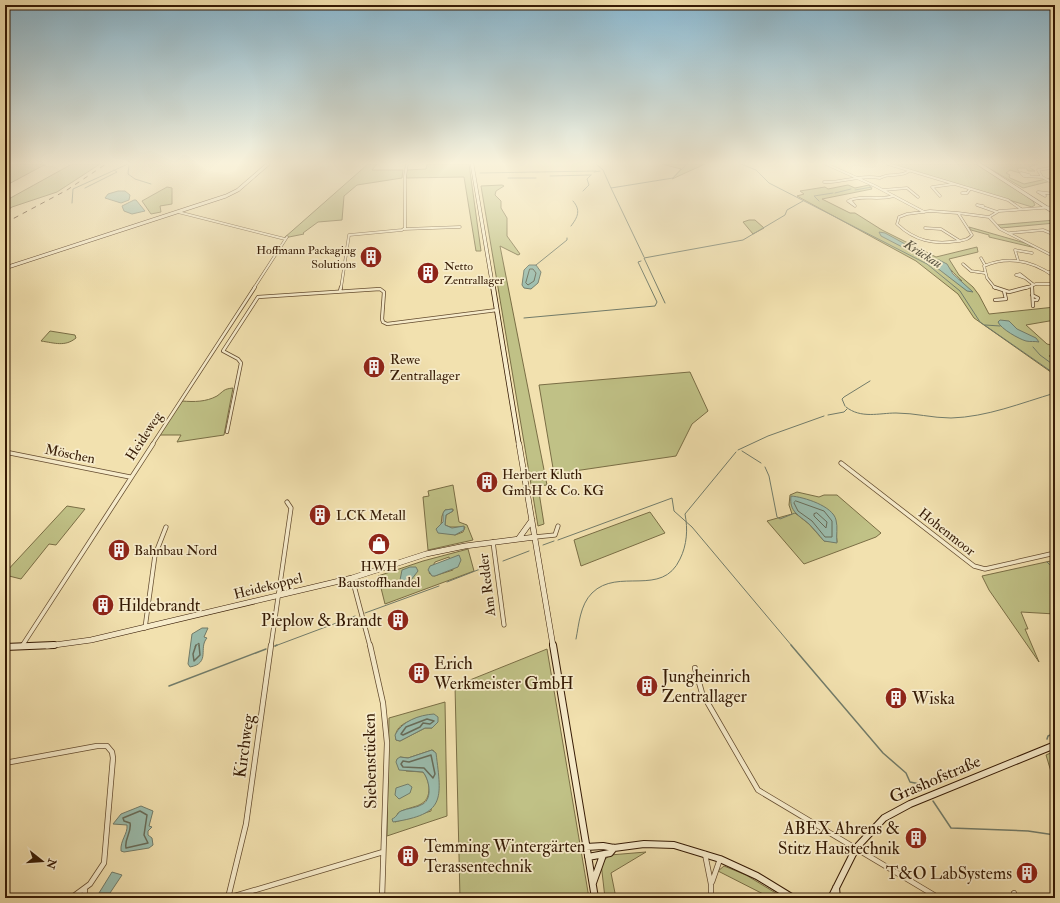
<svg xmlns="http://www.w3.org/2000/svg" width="1060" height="903" font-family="'IM FELL Double Pica',serif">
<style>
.green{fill:#c0c186;stroke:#7a6e45;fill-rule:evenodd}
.water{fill:#9bbdae;stroke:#727c6a}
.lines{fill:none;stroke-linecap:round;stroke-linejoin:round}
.shore-far1{stroke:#686c59;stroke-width:1}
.shore{stroke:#686c59;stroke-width:1.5}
.stream-far1{stroke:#727c6a;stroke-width:1}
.stream{stroke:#727c6a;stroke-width:1.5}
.street-far3-casing{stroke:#644c2f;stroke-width:3}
.street-far2-casing{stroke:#644c2f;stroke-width:4}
.street-far1-casing{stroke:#644c2f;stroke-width:5}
.street-casing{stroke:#644c2f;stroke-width:6}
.secondary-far3-casing{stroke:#351a04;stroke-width:4}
.secondary-far2-casing{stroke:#351a04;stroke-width:5.5}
.secondary-far1-casing{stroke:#351a04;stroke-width:6}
.secondary-casing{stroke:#351a04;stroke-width:8}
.street-far3{stroke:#f7eccb;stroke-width:2}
.street-far2{stroke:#f7eccb;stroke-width:2.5}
.street-far1{stroke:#f7eccb;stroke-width:3.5}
.street{stroke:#f7eccb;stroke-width:4.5}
.secondary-far3{stroke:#f7eccb;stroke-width:3}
.secondary-far2{stroke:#f7eccb;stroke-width:4}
.secondary-far1{stroke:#f7eccb;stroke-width:5}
.secondary{stroke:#f7eccb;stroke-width:6}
.rail{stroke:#351a04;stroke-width:1;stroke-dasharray:5 5;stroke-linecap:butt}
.labels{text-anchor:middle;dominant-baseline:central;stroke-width:3.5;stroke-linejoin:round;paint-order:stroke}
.far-poi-label{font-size:12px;fill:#351a04;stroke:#f7eccb;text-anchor:end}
.far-water-label{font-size:13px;font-style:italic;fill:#595340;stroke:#f7eccb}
.poi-label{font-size:14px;fill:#351a04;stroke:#f7eccb;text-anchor:start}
.street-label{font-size:14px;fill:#351a04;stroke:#f7eccb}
.near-poi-label{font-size:17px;fill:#351a04;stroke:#f7eccb;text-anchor:start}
.near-street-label{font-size:17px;fill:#351a04;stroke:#f7eccb}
</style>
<rect width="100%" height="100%" fill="#f2e1af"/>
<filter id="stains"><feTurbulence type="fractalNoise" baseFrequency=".005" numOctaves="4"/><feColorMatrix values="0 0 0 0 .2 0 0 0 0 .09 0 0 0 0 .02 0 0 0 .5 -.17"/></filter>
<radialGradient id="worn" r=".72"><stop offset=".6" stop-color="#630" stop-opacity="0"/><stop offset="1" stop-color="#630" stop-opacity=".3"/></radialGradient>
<path class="green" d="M 5,164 L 46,164 L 5,186 Z
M 72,164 L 100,164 L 57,192 L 12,207 L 5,212 L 5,201 Z
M 368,164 L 377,164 L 372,170 L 403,170 L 402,178 L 357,185 L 344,196 L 342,220 L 318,222 L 303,233 L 304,234 L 284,238 Z
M 427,164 L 469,164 L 481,251 L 476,251 L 464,177 L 406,178 L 407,170 L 426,169 Z
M 662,164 L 705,164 L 672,179 L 681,169 Z
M 891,164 L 976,164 L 1010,184 L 1033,201 L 1035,205 L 1032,207 Z
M 982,164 L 1038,164 L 1029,167 L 1035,171 L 1028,171 L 1026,168 L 1019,168 L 1017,169 L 1020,173 L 1010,170 L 1006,173 L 1010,175 L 1009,177 L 1010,178 L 1024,184 L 1055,177 L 1055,180 L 1023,188 Z
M 502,185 L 504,186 L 496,191 L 495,195 L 501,201 L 501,208 L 507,218 L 507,236 L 520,254 L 518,255 L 500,246 L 547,485 L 538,486 L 544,524 L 538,526 L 481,186 Z
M 848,185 L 855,188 L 869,185 L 872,189 L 822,199 L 850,213 L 855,213 L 882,230 L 936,257 L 977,247 L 978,252 L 949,259 L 959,275 L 973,287 L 979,295 L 989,314 L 1055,307 L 1055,320 L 1026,325 L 1047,344 L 1055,346 L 1055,352 L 1049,356 L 1055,360 L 1055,375 L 974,318 L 958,294 L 916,261 L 797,196 L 804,194 L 800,191 L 825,187 L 828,189 ZM 939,260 C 948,265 954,274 962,281 L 948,275 L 932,264 Z
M 167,187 L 172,188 L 172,204 L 160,206 L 161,212 L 151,214 L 142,201 Z
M 749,220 L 755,220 L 764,228 L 753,234 L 743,222 Z
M 1055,220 L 1055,223 L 1001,228 L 997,225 Z
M 969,227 L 1025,243 L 1036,248 L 989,237 L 989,235 L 971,230 Z
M 50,331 L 75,335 L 76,338 C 65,347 55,343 41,341 Z
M 690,372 L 708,411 L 692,424 L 676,456 L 554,474 L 539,385 Z
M 233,388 L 224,435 L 177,442 L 181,435 L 159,435 L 182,401 C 194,402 206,402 217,396 C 224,391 223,389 233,388 Z
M 453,485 L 459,522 L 467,525 L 473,540 L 428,550 L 423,497 L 429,496 L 428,491 ZM 453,509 L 453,511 L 446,515 L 445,525 L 450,527 L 465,527 L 463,532 L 455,535 L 437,528 L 441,525 L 442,516 L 445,510 Z
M 797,492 L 819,497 L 824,495 L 837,495 L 881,533 L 876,537 L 804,564 L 767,521 L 792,514 L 789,505 L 790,495 ZM 795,513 L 836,532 L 837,542 L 824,541 L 809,524 Z
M 67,506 L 85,509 L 56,545 L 49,544 L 21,579 L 5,575 L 5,573 Z
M 650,512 L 665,533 L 581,566 L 574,540 Z
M 468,549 L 474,571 L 385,604 L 378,576 L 423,561 ZM 449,557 L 453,570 L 434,576 L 429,573 L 435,562 Z
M 1055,560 L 1055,614 L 1021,612 L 1028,629 L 1025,629 L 1039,662 L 989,590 L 982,576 Z
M 547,649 L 589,898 L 460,898 L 455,686 Z
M 445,702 L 447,816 L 387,836 L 389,718 ZM 419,718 L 432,728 L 425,728 L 400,741 L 396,740 C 393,726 408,721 419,718 ZM 432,750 L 434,751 L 431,811 L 395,822 L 398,813 C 410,805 428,809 429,790 C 429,783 427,777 423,772 L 406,771 L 400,757 L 408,758 Z
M 1055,751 L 1055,785 L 1046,755 Z
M 646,852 L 611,873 L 616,898 L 605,898 L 601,863 L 610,855 Z
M 724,866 L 746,875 L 784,898 L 771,898 L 718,871 Z"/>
<path class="water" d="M 118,191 L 125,191 L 130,195 L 129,200 L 121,203 L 105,198 L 108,194 Z
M 134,200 L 136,200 L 145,211 L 132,214 L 124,211 L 122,206 Z
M 879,232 L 885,233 L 918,251 L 908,250 L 881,236 Z
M 934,260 L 939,260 L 947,264 L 953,274 L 973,292 L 967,291 L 932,264 L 932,261 Z
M 529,265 L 536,265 L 541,272 L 538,283 L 531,289 L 524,288 L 522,285 L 524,270 Z
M 1000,320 L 1009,321 L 1017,329 L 1036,338 L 1039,342 C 1035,341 1030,342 1026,341 C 1019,339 1001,329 998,322 Z
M 791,496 C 804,497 833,506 836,520 C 838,527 836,536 837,543 L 824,541 C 819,535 814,529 809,524 C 799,515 789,512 791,496 Z
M 452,509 L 453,511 L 446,515 L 445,525 L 452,528 L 464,526 L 464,530 L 455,535 L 438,533 L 436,529 L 443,522 L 443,513 L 445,510 Z
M 459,555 L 461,560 L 458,567 L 435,576 L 432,576 L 428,570 L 430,566 Z
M 410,567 L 416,567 L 418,571 L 411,580 L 402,584 L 400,580 L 402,570 Z
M 202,628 L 208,628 L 204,637 L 207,638 C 198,648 211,663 190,667 L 188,664 L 192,634 Z
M 434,714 L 438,717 L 438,722 L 432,728 L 425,728 L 400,741 L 396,740 L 395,735 C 402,721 419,715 434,714 Z
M 432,750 L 436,753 C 442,800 445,814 393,822 L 392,819 C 397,817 397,813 401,811 C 408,808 417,808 423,804 C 433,798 429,779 423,772 L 399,770 L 396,762 L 397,759 L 400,757 L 408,758 Z
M 408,784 L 412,787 L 410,793 L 399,799 L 395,795 L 396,788 Z
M 141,806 L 153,811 L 149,826 L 152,827 L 148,831 L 148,835 L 152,838 L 153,845 L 149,848 L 124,852 L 121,851 C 120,840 128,834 127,825 L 113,824 L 121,814 Z
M 112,872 L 122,875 L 110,893 L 99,893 Z"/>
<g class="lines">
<path class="shore-far1" d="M 530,269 L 533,269 L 536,273 L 534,281 L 528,285 L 526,283 Z
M 796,501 L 824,511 L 832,521 L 832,537 L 825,537 L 812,521 L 798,511 L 794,503 Z
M 817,513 L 827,522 L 826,528 L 814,516 L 814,514 Z
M 195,646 L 199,643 L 199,646"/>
<path class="shore" d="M 196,645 L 193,654 L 194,661 L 200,655 L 199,645
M 427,719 L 434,721 L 430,724 L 423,723 L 420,727 L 403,735 L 401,734 L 406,727 Z
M 431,755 L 435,774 L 433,778 L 424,768 L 403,767 L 401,764 L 403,761 L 409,762 Z
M 140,811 L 147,815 L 144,835 L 148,843 L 126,848 C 124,839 132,832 130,823 L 124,821 L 123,818 Z"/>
<path class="stream-far1" d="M 129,164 L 128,174 L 135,179 L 151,184
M 596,164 L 603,170 L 611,188 L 673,178 L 687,164
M 741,164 L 756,170 L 769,183 L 927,264 L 960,291 L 980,322 L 1055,374
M 594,172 L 600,171
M 480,173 L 596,171
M 550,176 L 591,175
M 508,178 L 536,178
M 85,188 L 117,172 L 114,170
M 611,188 L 644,257
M 855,190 L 872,187
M 583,191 L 589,185 L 587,179 L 591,175
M 835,193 L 851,189
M 819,201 L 814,196 L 833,193
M 72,203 L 73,189 L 128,164
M 571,226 C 578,217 581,210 573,201
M 536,265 L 567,240 L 567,238
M 665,303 L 644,258 L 743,240 L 785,215 L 787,210 L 803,201
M 524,318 L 655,306 L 657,302 L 638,262 L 641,261
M 985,325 L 1000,326
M 1033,347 L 1040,355 L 1055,366
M 845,406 L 842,399 L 844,397 L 870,381
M 846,407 C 861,419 879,413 896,413 C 915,413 932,418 951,418 C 987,417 1021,403 1055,393
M 828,415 L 844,412 L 847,409
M 738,450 L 768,436 L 824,416
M 742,451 L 761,463
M 765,467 L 769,476 L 777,517 L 780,519 L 795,513
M 558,540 L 672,498 L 674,511 L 692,527 L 792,646
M 543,545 L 554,541
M 503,561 L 529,551
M 1047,562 L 1055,570
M 447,582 L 488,566
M 365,613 L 439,586
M 576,639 C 579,624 580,605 592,593 C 618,567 662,598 680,559 C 687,545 688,529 685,514 L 736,452
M 275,646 L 355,616"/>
<path class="stream" d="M 791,645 L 883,753 L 906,773 L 910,782 L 920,784 L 927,789
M 275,646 L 277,645
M 169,686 L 266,649
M 1047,739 L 1048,736 L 1055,733
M 1053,755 L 1055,760
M 933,801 L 951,828 L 1028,831 L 1055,835"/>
<g class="street-far3-casing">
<path id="street-far3" d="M 826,164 L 875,186 L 924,212
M 888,164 L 1008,200 L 1021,209
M 1050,167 L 1055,168 L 1051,168 Z
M 1029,175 L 1021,173 L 1024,176 L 1042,177 L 1055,184
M 1042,177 L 1038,170 L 1050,168
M 824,182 C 843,183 861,174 880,178 C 889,172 900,178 909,171
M 883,190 L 907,188 L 918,197
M 962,193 L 967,193 L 970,189
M 1044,193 L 1045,196 L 1038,192 L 1055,194
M 940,196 L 932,187 L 954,184
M 850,200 L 855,206 L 848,201 C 861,194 878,201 894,196
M 983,206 L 977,205 L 997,212
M 1055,207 L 999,211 L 989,217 L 1000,229 L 1055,257
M 930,211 L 958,213 L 972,235 C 968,240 964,240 958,241 C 934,245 915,241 897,224 L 899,217 L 907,214 Z
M 178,212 L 285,239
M 958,213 L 989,217
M 925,228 L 941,229 L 960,241
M 404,229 L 460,227
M 1010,233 L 1043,230 L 1055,235
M 981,258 L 985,265
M 1018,260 L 1015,250 L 1032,253
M 963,264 L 971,271 L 985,273
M 1049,272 L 1055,271
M 1025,278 L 1016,275 L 1020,274 L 1034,285
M 1032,285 L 1032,288
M 254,288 L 287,237
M 341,288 L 349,235 L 402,230 L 405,228 L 405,176 L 407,164
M 995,288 L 987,278 L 984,266 C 1010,255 1033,261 1055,277
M 1026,288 L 1036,284 L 1055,284"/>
</g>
<g class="street-far2-casing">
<path id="street-far2" d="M 994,287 L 1009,292 L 1028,287
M 1032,287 L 1033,306
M 340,291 L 341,287
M 1032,295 L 1038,298 L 1037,300 L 1033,300
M 995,300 L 1006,299 L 1004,291
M 227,432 L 241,363 L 238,359 L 223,351 L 258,297 L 380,289 L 384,292 L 382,319 L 383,322 L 387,324 L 497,310
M 152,445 L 255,287"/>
</g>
<g class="street-far1-casing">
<path id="street-far1" d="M 5,452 L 130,477
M 841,463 L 974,566 L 985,569 L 1055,553
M 535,537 L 555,535 L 558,526
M 493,542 L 504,625
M 352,578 L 370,646
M 145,628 L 155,555 L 166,527
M 22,646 L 153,444
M 271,646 L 291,508 L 287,502"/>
</g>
<g class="street-casing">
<path id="street" d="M 370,645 L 383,703 L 387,743 L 382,898
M 695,668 L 702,693 L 758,790 L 939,898
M 5,763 L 97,746 L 107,746 L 112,752 L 113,758 L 104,863 L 90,884 L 71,898
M 705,854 L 711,884 L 711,898
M 712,882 L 720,859
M 1014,893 L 1016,898
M 84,898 L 85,890
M 228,898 L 246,824 L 271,645
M 228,898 L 383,852"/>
</g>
<g class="secondary-far3-casing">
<path id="secondary-far3" d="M 472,164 L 493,288
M 979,164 L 1055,213
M 5,268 L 226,196 L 238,190 L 268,164"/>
</g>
<g class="secondary-far2-casing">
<path id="secondary-far2" d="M 493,287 L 519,445"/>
</g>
<g class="secondary-far1-casing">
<path id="secondary-far1" d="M 519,444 L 553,646
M 519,538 L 532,520
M 47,646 L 91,640 L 352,578 L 426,554 L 465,546 L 535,537"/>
</g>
<g class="secondary-casing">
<path id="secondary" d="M 553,645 L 595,898
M 5,647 L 54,645
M 586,847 L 603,846 L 614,848 L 644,844 L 674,845 L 720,859 L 757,876 L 793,898
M 588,857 L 610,853 L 614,848
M 593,883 L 603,855
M 836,888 L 837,898
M 831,898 L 856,848 L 884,818 L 910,804 L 1055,745"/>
</g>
<use href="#street-far3" class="street-far3"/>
<use href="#street-far2" class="street-far2"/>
<use href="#street-far1" class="street-far1"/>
<use href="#street" class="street"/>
<use href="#secondary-far3" class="secondary-far3"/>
<use href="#secondary-far2" class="secondary-far2"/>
<use href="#secondary-far1" class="secondary-far1"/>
<use href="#secondary" class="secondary"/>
<path class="rail" d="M 5,223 L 67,190 L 106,164"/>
</g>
<linearGradient id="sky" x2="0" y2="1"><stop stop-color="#89b8d1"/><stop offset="0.56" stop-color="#f9f2db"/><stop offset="1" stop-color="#f9f2db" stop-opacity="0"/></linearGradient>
<rect width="1060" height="291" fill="url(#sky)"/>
<defs>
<g id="building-disc" transform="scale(1.15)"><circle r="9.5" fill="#8f2418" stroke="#f7eccb"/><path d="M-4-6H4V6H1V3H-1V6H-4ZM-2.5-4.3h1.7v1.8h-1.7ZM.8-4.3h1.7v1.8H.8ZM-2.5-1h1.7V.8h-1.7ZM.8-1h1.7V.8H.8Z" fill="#fff"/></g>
<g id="shop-disc" transform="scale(1.15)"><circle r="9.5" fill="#8f2418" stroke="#f7eccb"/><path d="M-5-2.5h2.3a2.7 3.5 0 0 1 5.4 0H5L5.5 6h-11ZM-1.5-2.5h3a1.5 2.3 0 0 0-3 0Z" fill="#fff"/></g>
</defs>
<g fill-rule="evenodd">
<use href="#building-disc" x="371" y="257"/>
<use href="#building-disc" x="428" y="273"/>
<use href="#building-disc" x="374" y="367"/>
<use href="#building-disc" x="487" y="482"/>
<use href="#building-disc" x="320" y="515"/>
<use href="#shop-disc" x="379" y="544"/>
<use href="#building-disc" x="119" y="550"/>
<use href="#building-disc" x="103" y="605"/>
<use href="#building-disc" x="398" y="620"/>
<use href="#building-disc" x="419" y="673"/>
<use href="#building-disc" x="647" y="686"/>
<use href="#building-disc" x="896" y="698"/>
<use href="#building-disc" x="916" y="838"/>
<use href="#building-disc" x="408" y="856"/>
<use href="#building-disc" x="1027" y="873"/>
</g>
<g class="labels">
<g class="far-poi-label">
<text x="356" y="250">Hoffmann Packaging<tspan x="356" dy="14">Solutions</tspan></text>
<text x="444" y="266" text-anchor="start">Netto<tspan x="444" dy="14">Zentrallager</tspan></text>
</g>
<g class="far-water-label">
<text transform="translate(923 254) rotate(32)">Krückau</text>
</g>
<g class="poi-label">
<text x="390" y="359">Rewe<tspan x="390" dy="16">Zentrallager</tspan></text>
<text x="502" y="474">Herbert Kluth<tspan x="502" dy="16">GmbH &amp; Co. KG</tspan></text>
<text x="336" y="515">LCK Metall</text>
<text x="134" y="550">Bahnbau Nord</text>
<text x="379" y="566" text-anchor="middle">HWH<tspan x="379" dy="16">Baustoffhandel</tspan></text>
</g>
<g class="street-label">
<text transform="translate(144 436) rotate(-57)">Heideweg</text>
<text transform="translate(70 454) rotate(11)">Möschen</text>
<text transform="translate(947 532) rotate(38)">Hohenmoor</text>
<text transform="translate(487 585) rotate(-97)">Am Redder</text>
<text transform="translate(268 586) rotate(-14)">Heidekoppel</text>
</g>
<g class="near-poi-label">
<text x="118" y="605">Hildebrandt</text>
<text x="382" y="620" text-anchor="end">Pieplow &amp; Brandt</text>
<text x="434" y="663">Erich<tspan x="434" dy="20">Werkmeister GmbH</tspan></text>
<text x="662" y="676">Jungheinrich<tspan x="662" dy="20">Zentrallager</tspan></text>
<text x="912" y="698">Wiska</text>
<text x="900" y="828" text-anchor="end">ABEX Ahrens &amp;<tspan x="900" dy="20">Stitz Haustechnik</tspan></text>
<text x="424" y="846">Temming Wintergärten<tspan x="424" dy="20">Terassentechnik</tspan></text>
<text x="1012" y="873" text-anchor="end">T&amp;O LabSystems</text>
</g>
<g class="near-street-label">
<text transform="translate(244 746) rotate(-82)">Kirchweg</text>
<text transform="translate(370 761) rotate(-91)">Siebenstücken</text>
<text transform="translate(935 779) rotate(-23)">Grashofstraße</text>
</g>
</g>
<rect width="1060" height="903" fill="none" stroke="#f2e1af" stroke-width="20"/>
<rect x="6" y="6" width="1048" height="891" fill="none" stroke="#351a04" stroke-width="2"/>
<rect x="10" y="10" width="1040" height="883" fill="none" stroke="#351a04"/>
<g transform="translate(42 861) rotate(107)" stroke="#f7eccb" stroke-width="3" paint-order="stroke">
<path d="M0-3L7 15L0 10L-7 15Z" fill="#351a04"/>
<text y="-6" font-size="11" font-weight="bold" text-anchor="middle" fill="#351a04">N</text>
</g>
<rect width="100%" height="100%" filter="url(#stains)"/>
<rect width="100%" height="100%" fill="url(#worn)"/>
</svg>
